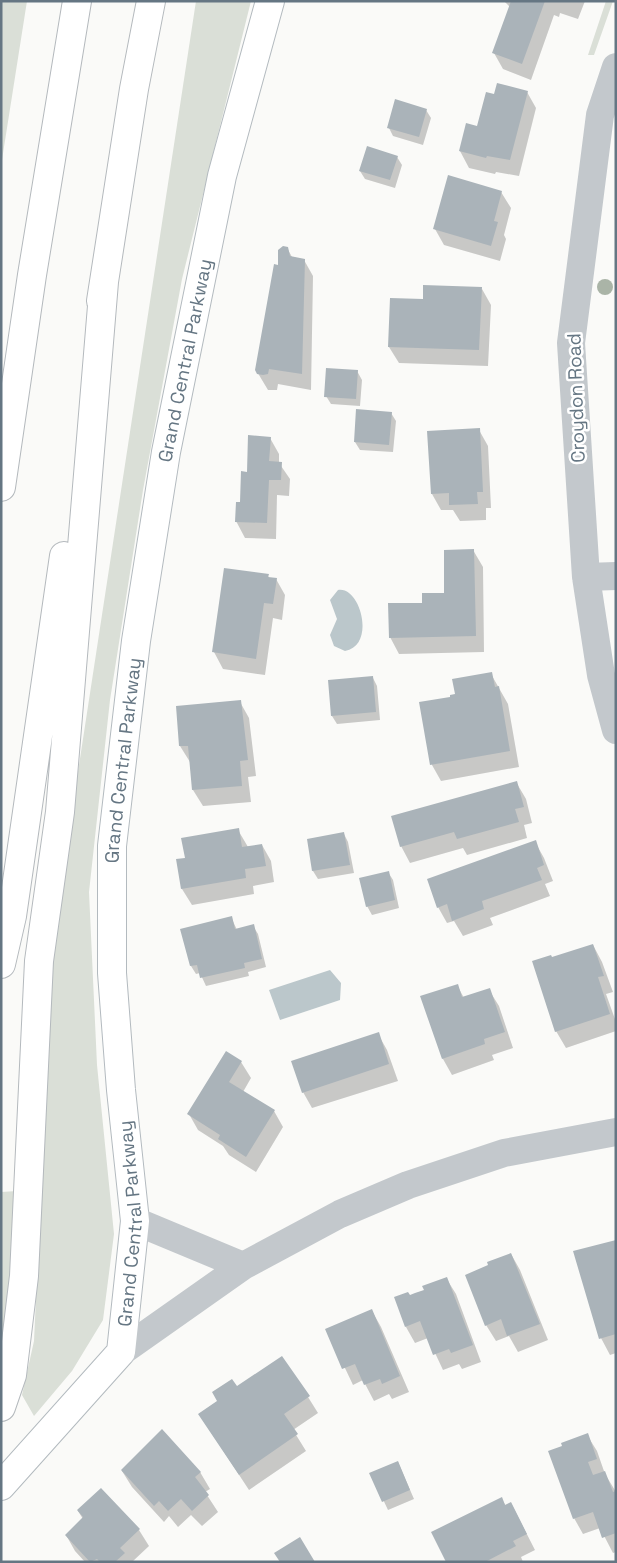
<svg xmlns="http://www.w3.org/2000/svg" width="617" height="1563" font-family="'Space Grotesk',sans-serif">
<style>
.green{fill:#dadfd7}
.water{fill:#bbc7cb}
.shadow{fill:#0003}
.building{fill:#aab3b9}
.lines{fill:none;stroke-linecap:round;stroke-linejoin:round}
.secondary-casing{stroke:#b3babf;stroke-width:30}
.highway-casing{stroke:#b4b9bd;stroke-width:30}
.street{stroke:#c3c8cc;stroke-width:28}
.secondary{stroke:#fff;stroke-width:28}
.highway{stroke:#fff;stroke-width:28}
.tree{fill:#aab4a7}
.labels{text-anchor:middle;dominant-baseline:central;stroke-width:5;stroke-linejoin:round;paint-order:stroke}
.street-label{font-size:19px;fill:#657683;stroke:#fff}
</style>
<rect width="100%" height="100%" fill="#fafaf8"/>
<path class="green" d="M 1,1 L 27,1 L 1,166 Z
M 196,1 L 251,1 L 182,279 L 143,490 L 110,700 L 89,892 L 97,1065 L 114,1234 L 103,1320 L 72,1371 L 34,1416 L 22,1395 L 34,1341 L 51,977 L 64,863 Z
M 606,1 L 613,1 L 594,55 L 588,55 Z
M 17,1191 L 8,1317 L 1,1348 L 1,1192 Z"/>
<path class="water" d="M 338,590 C 361,586 376,646 345,651 L 334,646 L 330,635 L 337,619 L 330,600 Z
M 330,970 L 341,983 L 340,1000 L 280,1020 L 269,990 Z"/>
<path class="shadow" d="M 504,1 L 585,1 L 578,19 L 560,13 L 559,17 L 554,15 L 531,80 L 503,69 L 494,53 L 510,7 Z
M 527,92 L 536,108 L 519,176 L 496,172 L 495,174 L 469,168 L 460,151 L 478,127 L 495,96 Z
M 426,110 L 431,118 L 423,145 L 393,136 L 389,128 Z
M 397,157 L 402,165 L 395,188 L 365,179 L 360,171 Z
M 501,192 L 511,208 L 504,235 L 506,239 L 500,261 L 444,245 L 435,229 Z
M 287,248 L 292,257 L 304,260 L 313,276 L 311,390 L 278,384 L 277,390 L 268,390 L 256,370 L 280,267 Z
M 482,289 L 491,305 L 488,366 L 399,363 L 389,347 Z
M 357,371 L 362,380 L 360,406 L 331,404 L 326,396 Z
M 391,413 L 396,421 L 393,452 L 360,450 L 355,442 Z
M 479,430 L 488,446 L 491,508 L 486,508 L 486,520 L 460,521 L 453,510 L 441,510 L 432,494 L 429,432 Z
M 270,438 L 279,454 L 279,463 L 290,479 L 289,496 L 277,495 L 276,539 L 245,538 L 236,521 L 241,503 Z
M 473,550 L 483,567 L 484,652 L 399,654 L 390,637 L 423,604 L 446,594 Z
M 268,575 L 269,578 L 276,579 L 285,595 L 282,620 L 273,618 L 265,675 L 223,669 L 214,652 Z
M 491,674 L 508,704 L 519,767 L 441,781 L 432,765 L 421,703 L 452,698 Z
M 373,678 L 377,686 L 380,720 L 337,724 L 332,716 L 330,681 Z
M 240,702 L 249,718 L 256,776 L 248,777 L 251,802 L 203,806 L 193,790 L 190,762 L 180,746 Z
M 516,782 L 526,799 L 532,823 L 524,825 L 527,838 L 467,855 L 463,848 L 410,863 L 401,846 Z
M 238,830 L 248,847 L 262,845 L 271,861 L 274,882 L 253,886 L 254,894 L 192,905 L 182,889 L 186,859 Z
M 344,834 L 348,842 L 354,873 L 318,879 L 313,871 L 308,840 Z
M 535,842 L 544,858 L 553,881 L 545,884 L 550,896 L 490,918 L 493,925 L 463,936 L 454,921 L 447,923 L 438,907 Z
M 388,872 L 393,880 L 399,908 L 372,915 L 367,906 Z
M 231,917 L 237,930 L 253,926 L 258,934 L 266,967 L 248,972 L 249,976 L 206,986 L 200,973 L 196,974 L 191,966 L 182,930 Z
M 593,945 L 602,962 L 613,992 L 606,994 L 616,1022 L 616,1031 L 566,1048 L 556,1031 L 552,959 Z
M 457,985 L 464,998 L 489,990 L 499,1006 L 513,1048 L 492,1055 L 494,1060 L 452,1075 L 443,1059 Z
M 378,1034 L 387,1050 L 398,1081 L 312,1108 L 303,1092 Z
M 226,1053 L 241,1062 L 251,1078 L 243,1092 L 274,1111 L 283,1127 L 256,1172 L 229,1155 L 223,1146 L 198,1130 L 189,1114 Z
M 616,1241 L 616,1353 L 610,1355 L 601,1338 Z
M 511,1254 L 520,1270 L 548,1340 L 518,1352 L 509,1336 L 496,1341 L 486,1325 Z
M 446,1278 L 456,1294 L 481,1362 L 462,1369 L 459,1364 L 443,1370 L 428,1338 L 415,1343 L 406,1327 L 410,1297 L 426,1291 Z
M 372,1311 L 381,1327 L 409,1392 L 392,1399 L 389,1394 L 374,1401 L 363,1380 L 353,1385 L 327,1330 Z
M 237,1388 L 308,1397 L 318,1413 L 293,1430 L 306,1451 L 249,1490 L 199,1414 Z
M 587,1435 L 597,1451 L 605,1474 L 616,1492 L 616,1552 L 613,1553 L 600,1528 L 583,1534 L 574,1518 Z
M 398,1462 L 414,1499 L 388,1510 L 371,1474 Z
M 122,1471 L 200,1472 L 210,1489 L 205,1492 L 218,1512 L 202,1526 L 191,1515 L 178,1527 L 169,1516 L 164,1522 L 132,1487 Z
M 101,1489 L 139,1530 L 149,1546 L 132,1562 L 85,1562 L 75,1551 L 66,1535 L 83,1519 L 78,1511 Z
M 501,1498 L 506,1506 L 511,1503 L 535,1550 L 521,1557 L 523,1562 L 447,1562 Z"/>
<path class="building" d="M 511,1 L 545,1 L 522,64 L 492,53 Z
M 497,83 L 528,91 L 510,160 L 487,156 L 486,158 L 459,151 L 466,123 L 477,126 L 486,92 L 494,94 Z
M 395,99 L 427,109 L 419,137 L 387,128 Z
M 367,146 L 398,156 L 390,180 L 359,171 Z
M 448,175 L 502,191 L 494,221 L 498,222 L 491,246 L 433,229 Z
M 283,246 L 288,247 L 290,256 L 305,259 L 302,374 L 269,369 L 268,374 L 263,375 L 257,374 L 255,370 L 274,264 L 278,265 L 278,250 Z
M 423,285 L 482,287 L 479,350 L 388,347 L 390,298 L 423,299 Z
M 326,368 L 358,370 L 356,399 L 324,397 Z
M 356,409 L 392,412 L 389,445 L 354,442 Z
M 480,428 L 483,492 L 477,492 L 478,504 L 449,505 L 449,493 L 431,494 L 427,431 Z
M 248,435 L 271,437 L 269,461 L 282,462 L 281,480 L 269,480 L 267,523 L 235,522 L 236,502 L 240,502 L 241,471 L 247,472 Z
M 474,549 L 476,636 L 389,638 L 388,603 L 422,603 L 422,593 L 444,593 L 444,550 Z
M 224,568 L 269,574 L 268,577 L 277,578 L 273,604 L 264,603 L 256,659 L 212,652 Z
M 492,672 L 495,687 L 499,686 L 510,751 L 430,765 L 419,702 L 450,697 L 450,695 L 455,694 L 452,679 Z
M 373,676 L 376,712 L 331,716 L 328,680 Z
M 241,700 L 248,760 L 240,761 L 242,786 L 192,790 L 188,746 L 179,746 L 176,706 Z
M 517,781 L 524,807 L 515,809 L 519,822 L 457,839 L 454,832 L 400,847 L 391,816 Z
M 239,828 L 242,847 L 262,844 L 266,866 L 245,869 L 246,878 L 181,889 L 176,859 L 185,858 L 181,838 Z
M 344,832 L 350,865 L 312,871 L 307,839 Z
M 536,840 L 544,865 L 537,868 L 542,880 L 482,901 L 484,909 L 452,921 L 447,904 L 437,908 L 427,879 Z
M 389,871 L 395,900 L 366,907 L 359,878 Z
M 232,916 L 235,929 L 254,924 L 262,959 L 244,963 L 245,968 L 200,978 L 197,965 L 190,966 L 180,929 Z
M 593,944 L 604,976 L 598,977 L 610,1014 L 555,1032 L 532,961 L 551,955 L 552,957 Z
M 458,984 L 462,997 L 490,988 L 505,1032 L 484,1039 L 485,1044 L 442,1059 L 420,996 Z
M 379,1032 L 389,1064 L 302,1093 L 291,1061 Z
M 226,1051 L 242,1061 L 229,1082 L 275,1110 L 246,1157 L 218,1139 L 220,1135 L 187,1114 Z
M 616,1240 L 616,1334 L 599,1339 L 573,1251 Z
M 511,1253 L 540,1324 L 507,1336 L 501,1319 L 485,1326 L 465,1275 L 488,1265 L 487,1262 Z
M 447,1277 L 473,1345 L 451,1353 L 449,1349 L 433,1355 L 420,1321 L 405,1327 L 394,1297 L 408,1292 L 410,1295 L 415,1293 L 424,1290 L 422,1286 Z
M 372,1309 L 400,1376 L 382,1384 L 380,1379 L 364,1385 L 355,1364 L 342,1369 L 325,1329 Z
M 282,1356 L 310,1396 L 284,1414 L 298,1434 L 239,1475 L 198,1414 L 217,1401 L 212,1392 L 232,1379 L 237,1386 Z
M 162,1429 L 201,1472 L 195,1477 L 209,1495 L 192,1511 L 181,1499 L 168,1511 L 159,1501 L 154,1506 L 121,1470 Z
M 588,1433 L 597,1459 L 588,1462 L 593,1475 L 605,1471 L 613,1492 L 616,1491 L 616,1533 L 602,1538 L 593,1512 L 573,1519 L 548,1451 L 562,1446 L 561,1443 Z
M 398,1461 L 410,1490 L 382,1502 L 369,1473 Z
M 101,1488 L 140,1529 L 120,1548 L 125,1553 L 115,1562 L 100,1562 L 97,1559 L 90,1562 L 65,1535 L 83,1517 L 77,1510 Z
M 502,1497 L 505,1505 L 511,1502 L 527,1534 L 513,1541 L 516,1546 L 485,1562 L 446,1562 L 431,1532 Z
M 300,1537 L 315,1562 L 280,1562 L 274,1553 Z"/>
<g class="lines">
<g class="secondary-casing">
<g id="secondary">
<path id="s1" d="M 1,1486 L 121,1352 L 135,1221 L 121,1090 L 112,973 L 112,846 L 136,641 L 166,452 L 222,176 L 270,1"/>
</g>
</g>
<g class="highway-casing">
<path id="highway" d="M 101,301 L 134,89 L 151,1
M 1,487 L 32,275 L 77,1
M 1,964 L 12,916 L 64,556
M 1,1407 L 12,1375 L 24,1276 L 39,961 L 60,812 L 104,282"/>
</g>
<path class="street" d="M 616,67 L 600,115 L 571,343 L 586,577 L 601,675 L 616,730
M 586,577 L 616,576
M 135,1221 L 243,1266
M 121,1352 L 243,1266 L 340,1214 L 408,1185 L 504,1153 L 616,1132"/>
<use href="#secondary" class="secondary"/>
<use href="#highway" class="highway"/>
</g>
<circle class="tree" cx="605" cy="287" r="8"/>
<g class="labels">
<g class="street-label">
<text stroke="none"><textPath href="#s1" startOffset="1179">Grand Central Parkway</textPath></text>
<text transform="translate(576 398) rotate(-92)">Croydon Road</text>
<text stroke="none"><textPath href="#s1" startOffset="774">Grand Central Parkway</textPath></text>
<text stroke="none"><textPath href="#s1" startOffset="309">Grand Central Parkway</textPath></text>
</g>
</g>
<rect width="617" height="1563" fill="none" stroke="#657683" stroke-width="5"/>
</svg>
